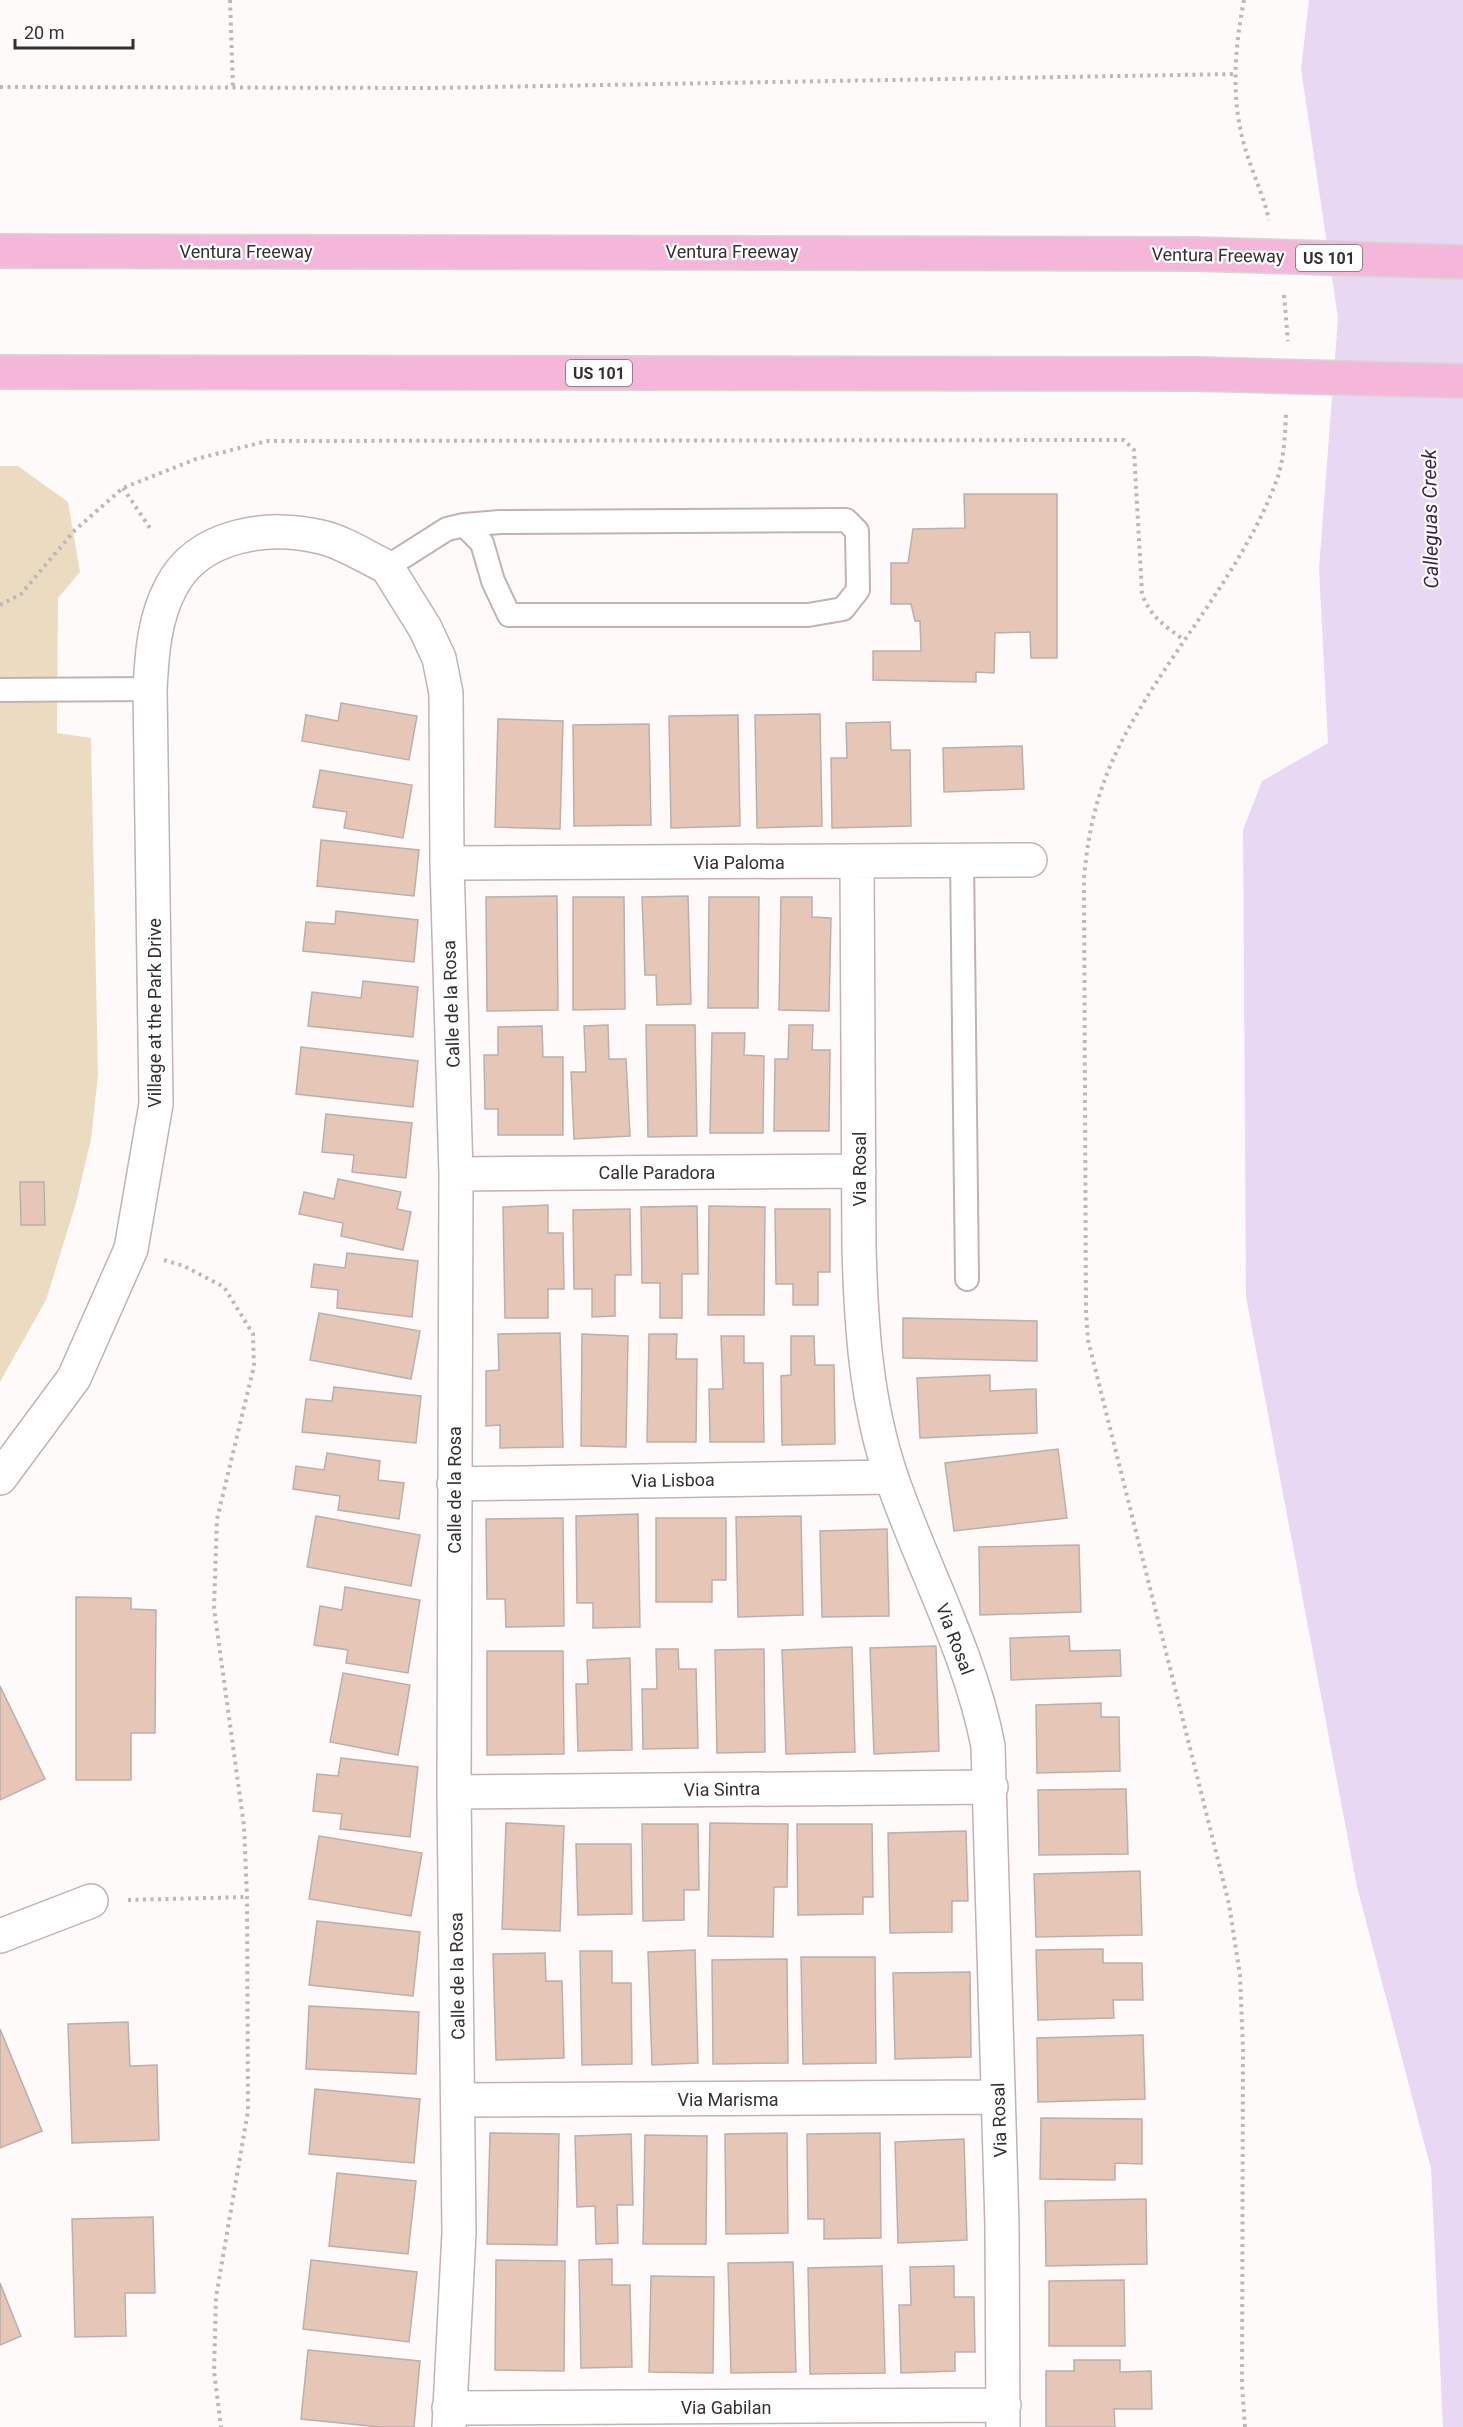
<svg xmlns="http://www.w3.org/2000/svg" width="1463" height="2427" font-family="Roboto,sans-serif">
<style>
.green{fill:#ebdbc1}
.water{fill:#e9d8f4}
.building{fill:#e6c6b6;stroke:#bcafa9;stroke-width:1.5}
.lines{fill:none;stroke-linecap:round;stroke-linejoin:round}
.lane-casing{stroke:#c2b2b2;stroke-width:26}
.street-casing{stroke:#c2b2b2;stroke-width:36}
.secondary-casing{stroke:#c2b2b2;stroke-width:36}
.highway-casing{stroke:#d7d5d5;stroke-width:36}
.path{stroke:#bdb8b8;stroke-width:4;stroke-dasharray:3 4.5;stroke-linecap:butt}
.lane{stroke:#fff;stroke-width:22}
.street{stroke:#fff;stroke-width:33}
.secondary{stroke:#fff;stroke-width:33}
.highway{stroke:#f4b7da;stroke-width:33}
.highway-bridge-casing{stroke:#d7d5d5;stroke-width:36;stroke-linecap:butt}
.highway-bridge{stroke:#f4b7da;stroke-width:33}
.labels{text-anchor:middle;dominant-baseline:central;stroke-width:4.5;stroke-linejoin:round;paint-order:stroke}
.shield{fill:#fff;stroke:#726d6d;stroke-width:1.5}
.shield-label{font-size:16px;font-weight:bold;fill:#352f2f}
.street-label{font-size:18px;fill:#352f2f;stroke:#fff}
.water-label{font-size:20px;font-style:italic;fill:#3d264c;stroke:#fff}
</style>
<rect width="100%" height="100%" fill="#fefafa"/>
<path class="green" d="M 0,466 L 18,466 L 68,502 L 80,572 L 58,598 L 57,733 L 91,738 L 98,1075 L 91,1139 L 76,1203 L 46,1300 L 0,1382 Z"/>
<path class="water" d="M 1309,0 L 1463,0 L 1463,2427 L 1443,2427 L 1431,2169 L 1357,1887 L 1246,1297 L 1243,830 L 1262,781 L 1328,743 L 1319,569 L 1338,318 L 1301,69 Z"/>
<path class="building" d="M 964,494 L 1057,494 L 1057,658 L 1031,658 L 1030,632 L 995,633 L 994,673 L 976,672 L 976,682 L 873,680 L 873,651 L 921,651 L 920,621 L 915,621 L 911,604 L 891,604 L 891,563 L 908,563 L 913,529 L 965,528 Z
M 341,703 L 417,716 L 409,760 L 302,741 L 306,715 L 338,721 Z
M 820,714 L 822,826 L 757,828 L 755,715 Z
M 738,715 L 740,826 L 671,828 L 669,716 Z
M 498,719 L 563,721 L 560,829 L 495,827 Z
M 890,722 L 891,750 L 910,750 L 911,826 L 832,828 L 831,758 L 847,758 L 846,723 Z
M 649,724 L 651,825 L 574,826 L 573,725 Z
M 1022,746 L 1024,789 L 944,792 L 943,748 Z
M 320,770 L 412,785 L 403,838 L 344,828 L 347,812 L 313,807 Z
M 321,840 L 419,850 L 414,896 L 317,886 Z
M 557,896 L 558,1010 L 487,1011 L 486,897 Z
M 688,896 L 691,1004 L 657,1005 L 656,975 L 645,975 L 642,897 Z
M 573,897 L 624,897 L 625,1009 L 573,1010 Z
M 709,897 L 759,897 L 758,1008 L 708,1008 Z
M 781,897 L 812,897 L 812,917 L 831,918 L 829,1011 L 779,1010 Z
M 336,911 L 418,920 L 414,962 L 303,951 L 306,922 L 335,924 Z
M 363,981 L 418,987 L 413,1037 L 308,1026 L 312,992 L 361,998 Z
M 608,1025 L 609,1059 L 626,1059 L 630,1136 L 574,1139 L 571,1072 L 586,1072 L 584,1026 Z
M 646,1025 L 695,1025 L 697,1136 L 648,1137 Z
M 789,1025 L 813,1025 L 812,1050 L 830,1050 L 829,1131 L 774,1131 L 775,1059 L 788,1059 Z
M 542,1026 L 543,1057 L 563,1057 L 563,1135 L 498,1135 L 498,1109 L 485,1109 L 484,1055 L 498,1055 L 498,1027 Z
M 712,1033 L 745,1033 L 744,1055 L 764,1056 L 763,1133 L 710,1133 Z
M 301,1047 L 418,1061 L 413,1107 L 296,1094 Z
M 326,1114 L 412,1123 L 406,1178 L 352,1172 L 354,1155 L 322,1152 Z
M 338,1179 L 401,1192 L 397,1209 L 411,1212 L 403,1250 L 341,1236 L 343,1223 L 299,1214 L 304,1192 L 334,1199 Z
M 20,1182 L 44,1182 L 45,1225 L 21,1225 Z
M 548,1205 L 548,1233 L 563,1233 L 564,1289 L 548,1289 L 548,1318 L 505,1318 L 503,1207 Z
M 697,1206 L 698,1274 L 682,1274 L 682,1318 L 660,1318 L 660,1283 L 642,1283 L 641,1207 Z
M 709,1206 L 765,1207 L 764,1315 L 708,1315 Z
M 630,1209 L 631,1275 L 615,1275 L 615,1316 L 592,1317 L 592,1289 L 574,1289 L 573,1210 Z
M 775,1209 L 830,1209 L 830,1272 L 818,1272 L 818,1305 L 793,1305 L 793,1284 L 776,1284 Z
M 347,1253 L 418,1261 L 412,1317 L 337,1308 L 338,1290 L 311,1287 L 314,1264 L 345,1268 Z
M 319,1313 L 420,1331 L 411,1379 L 310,1360 Z
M 903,1318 L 1037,1321 L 1037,1361 L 903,1358 Z
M 560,1333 L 563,1447 L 500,1448 L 500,1425 L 486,1426 L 486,1371 L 499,1370 L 498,1334 Z
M 582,1334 L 628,1336 L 626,1447 L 581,1446 Z
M 649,1334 L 677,1334 L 676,1359 L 697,1359 L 696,1442 L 647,1442 Z
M 721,1336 L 744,1336 L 744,1363 L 763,1363 L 764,1442 L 710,1442 L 709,1389 L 723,1389 Z
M 791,1336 L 814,1336 L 815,1365 L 834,1365 L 835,1444 L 782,1445 L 781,1376 L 791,1375 Z
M 990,1375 L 990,1391 L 1036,1389 L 1037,1433 L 920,1438 L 917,1378 Z
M 334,1387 L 421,1396 L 416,1443 L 302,1432 L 306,1399 L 332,1401 Z
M 1058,1449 L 1067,1518 L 954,1531 L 945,1463 Z
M 327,1453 L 380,1461 L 378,1480 L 404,1483 L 399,1519 L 338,1510 L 340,1496 L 293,1489 L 296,1466 L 324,1470 Z
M 638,1514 L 640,1627 L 593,1628 L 593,1603 L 577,1603 L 576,1516 Z
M 316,1516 L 420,1535 L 411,1586 L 307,1567 Z
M 801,1516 L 803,1615 L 738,1617 L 736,1517 Z
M 563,1518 L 564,1626 L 506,1627 L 505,1599 L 487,1599 L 486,1519 Z
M 656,1518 L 726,1518 L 726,1580 L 712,1580 L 712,1602 L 656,1602 Z
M 887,1529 L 889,1616 L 822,1617 L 820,1531 Z
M 1079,1545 L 1081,1612 L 980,1615 L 979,1547 Z
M 345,1587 L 420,1600 L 408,1673 L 346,1663 L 348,1650 L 314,1645 L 320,1606 L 342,1610 Z
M 76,1597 L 131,1598 L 131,1609 L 156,1610 L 155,1733 L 131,1733 L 131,1780 L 76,1780 Z
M 1069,1636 L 1070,1651 L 1120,1650 L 1121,1676 L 1011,1680 L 1010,1638 Z
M 936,1646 L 939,1751 L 874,1754 L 870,1648 Z
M 852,1647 L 855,1752 L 786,1754 L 782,1650 Z
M 656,1649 L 678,1649 L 679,1669 L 696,1669 L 698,1748 L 643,1749 L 642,1689 L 657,1689 Z
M 764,1649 L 765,1752 L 717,1753 L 715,1650 Z
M 487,1651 L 563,1651 L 564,1754 L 487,1755 Z
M 630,1658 L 632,1750 L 578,1751 L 576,1684 L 588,1684 L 587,1660 Z
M 343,1673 L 410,1685 L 398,1755 L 330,1742 Z
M 0,1686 L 45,1779 L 0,1800 Z
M 1101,1703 L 1101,1717 L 1119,1717 L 1120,1771 L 1037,1773 L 1036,1705 Z
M 341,1758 L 418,1767 L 410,1837 L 340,1829 L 342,1814 L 313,1811 L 317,1774 L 338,1776 Z
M 1126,1789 L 1128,1854 L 1039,1855 L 1038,1790 Z
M 506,1823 L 564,1826 L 560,1931 L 502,1929 Z
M 710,1823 L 788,1824 L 787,1887 L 774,1887 L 773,1937 L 708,1936 Z
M 642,1824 L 698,1824 L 699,1890 L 684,1890 L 684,1920 L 643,1921 Z
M 797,1824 L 872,1824 L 873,1897 L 863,1897 L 863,1914 L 798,1915 Z
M 966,1831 L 968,1901 L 952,1901 L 952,1932 L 890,1933 L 888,1833 Z
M 319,1836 L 422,1853 L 411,1916 L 309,1899 Z
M 576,1844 L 631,1844 L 632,1914 L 578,1915 Z
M 1140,1871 L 1142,1935 L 1036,1937 L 1034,1874 Z
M 317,1921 L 420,1932 L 413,1996 L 309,1985 Z
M 1103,1949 L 1103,1963 L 1142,1963 L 1143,2000 L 1113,2000 L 1114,2018 L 1038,2020 L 1036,1950 Z
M 695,1950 L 698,2063 L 652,2065 L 648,1952 Z
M 580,1951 L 612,1951 L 612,1983 L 631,1983 L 632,2064 L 582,2065 Z
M 545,1953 L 546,1981 L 562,1981 L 564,2058 L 496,2060 L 493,1954 Z
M 801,1957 L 875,1957 L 876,2063 L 803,2064 Z
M 787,1959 L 788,2063 L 713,2064 L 712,1960 Z
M 970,1972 L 971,2057 L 895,2059 L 893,1973 Z
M 309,2006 L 419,2012 L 416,2074 L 306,2069 Z
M 128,2022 L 130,2066 L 157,2065 L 159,2140 L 72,2143 L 68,2024 Z
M 0,2029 L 42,2131 L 0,2148 Z
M 1143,2035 L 1145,2099 L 1038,2102 L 1037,2038 Z
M 315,2089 L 420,2099 L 414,2163 L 309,2154 Z
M 1041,2118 L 1142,2119 L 1142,2164 L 1115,2163 L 1115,2180 L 1040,2179 Z
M 490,2133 L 559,2134 L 557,2245 L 487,2244 Z
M 787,2133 L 788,2233 L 726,2234 L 725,2134 Z
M 880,2133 L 881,2238 L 824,2239 L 824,2219 L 808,2219 L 807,2134 Z
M 631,2134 L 633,2205 L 617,2205 L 618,2243 L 596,2244 L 595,2206 L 577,2207 L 575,2136 Z
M 645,2135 L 707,2136 L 706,2244 L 643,2244 Z
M 964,2139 L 967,2240 L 898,2243 L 895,2142 Z
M 337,2173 L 416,2181 L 408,2254 L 329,2246 Z
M 1146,2199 L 1147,2264 L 1046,2266 L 1045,2201 Z
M 153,2217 L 155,2293 L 125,2293 L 126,2336 L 75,2337 L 72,2219 Z
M 612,2259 L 612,2285 L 630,2285 L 632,2367 L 581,2368 L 579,2260 Z
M 311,2260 L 417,2272 L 409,2342 L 303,2329 Z
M 496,2260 L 565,2261 L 564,2371 L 495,2370 Z
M 793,2262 L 796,2372 L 731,2373 L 728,2263 Z
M 882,2266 L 885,2373 L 810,2374 L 808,2268 Z
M 954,2266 L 954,2297 L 974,2297 L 975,2352 L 955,2352 L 955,2371 L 901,2373 L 899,2305 L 911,2305 L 910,2267 Z
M 651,2276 L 714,2277 L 713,2373 L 649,2372 Z
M 1124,2280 L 1125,2346 L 1049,2346 L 1049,2281 Z
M 0,2283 L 21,2336 L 0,2345 Z
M 308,2350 L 420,2361 L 414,2427 L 380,2427 L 301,2419 Z
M 1074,2360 L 1120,2360 L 1120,2372 L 1151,2371 L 1152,2409 L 1114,2409 L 1115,2427 L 1046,2427 L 1046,2371 L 1074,2371 Z"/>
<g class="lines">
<g class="lane-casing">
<path id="lane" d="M 846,520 L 857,531 L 858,590 L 843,609 L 808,615 L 509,615 L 493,581 L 482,543 L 464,525 L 500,522 Z
M 387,567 L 447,529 L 464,525
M 0,690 L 150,689
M 962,859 L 967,1279"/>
</g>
<g class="street-casing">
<path id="street" d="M 387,567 L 425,628 L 439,658 L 446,693 L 447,863 L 456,1174 L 454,1792 L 459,2233 L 449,2427
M 857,861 L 859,1247 C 861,1325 866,1402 891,1476 C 922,1567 970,1652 988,1746 L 1002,2225 L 1003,2427
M 447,863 L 1030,860
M 456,1174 L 859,1171
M 454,1484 L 891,1477
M 454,1792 L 991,1787
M 0,1936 L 91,1901
M 458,2100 L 998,2097
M 449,2408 L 1004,2405"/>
</g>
<g class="secondary-casing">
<path id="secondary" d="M 0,1478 L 74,1378 L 131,1249 L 156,1104 L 150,689 C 152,653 154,619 171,587 C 198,534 269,524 321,537 C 343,542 366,557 387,567"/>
</g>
<g class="highway-casing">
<path id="highway" d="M 0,251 L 1195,254
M 0,372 L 1197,374"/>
</g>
<path class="path" d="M 230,0 L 233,89
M 1244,0 C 1235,47 1231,94 1243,141 C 1250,168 1263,193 1269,220
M 0,87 L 430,88 L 1235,74
M 1284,295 L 1288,341
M 123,488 L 152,531
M 0,605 L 21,594 L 75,530 L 123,488 L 196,459 L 267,441 L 1124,440 L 1134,450 L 1142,593 C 1149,616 1165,626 1184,640
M 164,1260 L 184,1266 L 224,1287 L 253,1334 L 254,1366 L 217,1519 L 214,1608 L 244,1826 L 247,1897 L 248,2111 L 216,2297 L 214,2371 L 221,2427
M 128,1900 L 247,1897
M 1245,2427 L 1242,2385 L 1243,2049 L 1240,1975 L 1229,1904 L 1088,1340 L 1086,1313 L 1084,878 C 1089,824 1099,784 1125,735 C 1171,649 1241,574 1276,482 C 1284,462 1285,435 1286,414"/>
<use href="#lane" class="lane"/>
<use href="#street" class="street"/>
<use href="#secondary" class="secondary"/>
<use href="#highway" class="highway"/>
<g class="highway-bridge-casing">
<path id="highway-bridge" d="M 1195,254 L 1463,262
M 1197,374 L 1463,381"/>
</g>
<use href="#highway-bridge" class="highway-bridge"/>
</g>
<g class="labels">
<g class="shield">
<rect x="1296" y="245" width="66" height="26" rx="4.5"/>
<rect x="566" y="360" width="66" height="26" rx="4.5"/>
</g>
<g class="shield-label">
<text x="1329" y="258">US 101</text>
<text x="599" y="373">US 101</text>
</g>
<g class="street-label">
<text x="246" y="251">Ventura Freeway</text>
<text x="732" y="251">Ventura Freeway</text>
<text transform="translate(1218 255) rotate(1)">Ventura Freeway</text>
<text x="739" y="862">Via Paloma</text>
<text transform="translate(451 1004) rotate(-92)">Calle de la Rosa</text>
<text transform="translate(154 1013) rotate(-90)">Village at the Park Drive</text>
<text transform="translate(859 1169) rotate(-90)">Via Rosal</text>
<text x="657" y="1172">Calle Paradora</text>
<text transform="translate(673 1480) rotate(-1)">Via Lisboa</text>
<text transform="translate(454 1490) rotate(-90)">Calle de la Rosa</text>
<text transform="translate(955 1639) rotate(69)">Via Rosal</text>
<text transform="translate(722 1789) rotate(-1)">Via Sintra</text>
<text transform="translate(457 1976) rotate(-91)">Calle de la Rosa</text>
<text x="728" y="2099">Via Marisma</text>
<text transform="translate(999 2120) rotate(-92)">Via Rosal</text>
<text x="726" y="2407">Via Gabilan</text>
</g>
<g class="water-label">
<text transform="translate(1430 519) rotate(-91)">Calleguas Creek</text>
</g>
</g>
<path d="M15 39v9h118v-9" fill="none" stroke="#352f2f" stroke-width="3"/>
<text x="24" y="39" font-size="18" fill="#352f2f" stroke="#ffffff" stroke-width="4.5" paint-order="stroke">20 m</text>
</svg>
